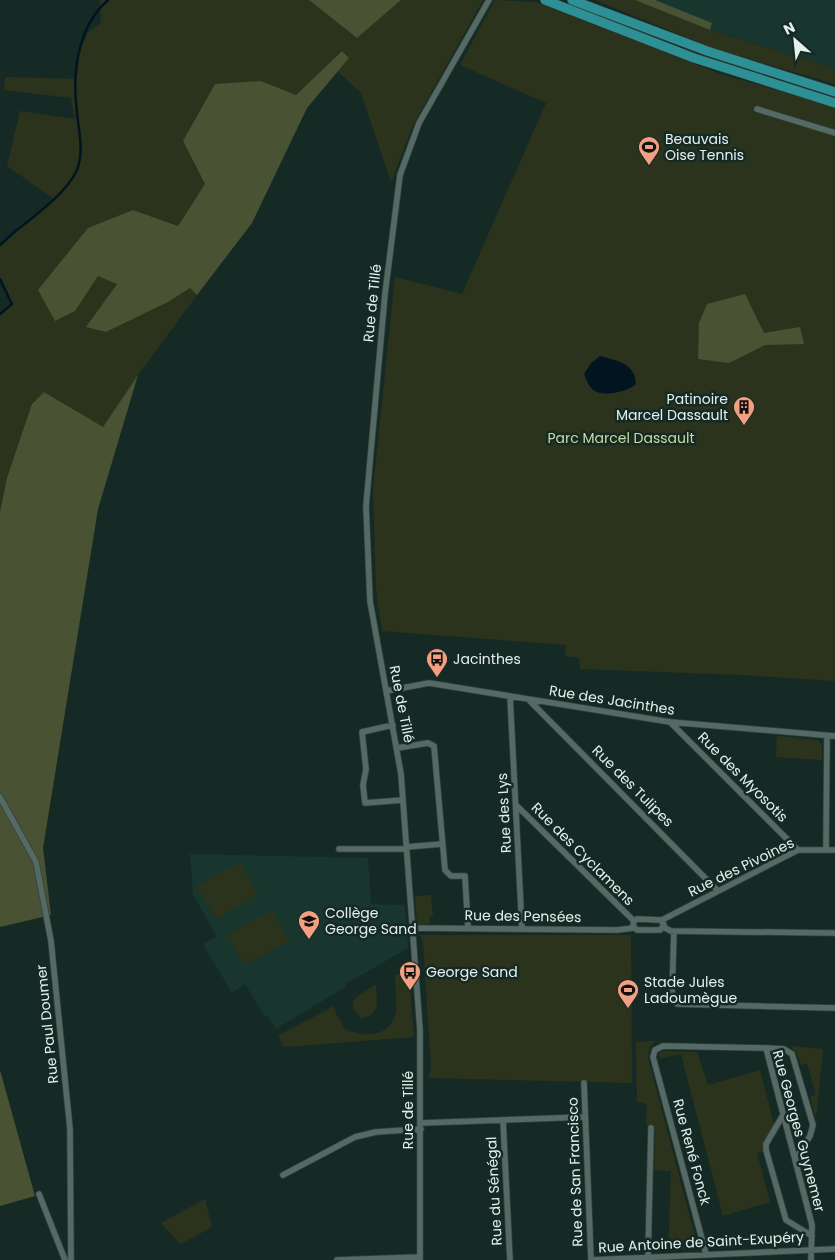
<svg xmlns="http://www.w3.org/2000/svg" width="835" height="1260" font-family="Poppins,sans-serif">
<style>
.built{fill:#18352e}
.green{fill:#2c331d}
.forest{fill:#495333}
.water{fill:#001520}
.lines{fill:none;stroke-linecap:round;stroke-linejoin:round}
.stream{stroke:#001520;stroke-width:2.5}
.minor-casing{stroke:#34433f;stroke-width:7}
.primary-casing{stroke:#34433f;stroke-width:10}
.minor{stroke:#556a64;stroke-width:5.5}
.primary{stroke:#2c9095;stroke-width:9}
.labels{text-anchor:middle;dominant-baseline:central;stroke-width:5;stroke-linejoin:round;paint-order:stroke}
.poi-label{font-size:14px;fill:#e4f0ed;stroke:#162a25;text-anchor:start}
.street-label{font-size:14px;fill:#e4f0ed;stroke:#162a25}
.park-label{font-size:14px;fill:#c8dba0;stroke:#162a25}
</style>
<rect width="100%" height="100%" fill="#162a25"/>
<path class="built" d="M 633,0 L 835,0 L 835,68 L 692,24 Z
M 190,854 L 368,858 L 371,904 L 405,905 L 408,948 L 346,984 L 347,986 L 276,1029 L 267,1015 L 264,1016 L 245,984 L 232,993 L 203,944 L 217,936 L 193,895 Z"/>
<path class="green" d="M 100,0 L 309,0 L 357,38 L 401,0 L 483,0 L 413,125 L 391,182 L 361,93 L 337,71 L 349,58 L 342,51 L 296,95 L 261,81 L 183,141 L 205,184 L 178,226 L 133,210 L 75,311 L 98,275 L 117,284 L 87,327 L 106,332 L 168,302 L 190,288 L 197,295 L 138,375 L 104,428 L 44,392 L 7,478 L 0,512 L 0,314 L 12,304 L 0,279 L 0,245 L 54,199 L 7,166 L 20,111 L 75,119 L 71,98 L 4,90 L 5,77 L 75,79 L 78,58 L 87,33 L 101,23 Z
M 495,0 L 536,2 L 718,73 L 835,107 L 835,681 L 742,675 L 580,669 L 579,658 L 565,656 L 566,645 L 382,631 L 376,589 L 373,489 L 395,277 L 462,294 L 546,103 L 460,65 Z
M 595,0 L 635,0 L 710,30 L 835,68 L 835,84 L 715,49 Z
M 777,736 L 817,740 L 822,744 L 822,760 L 776,757 Z
M 240,862 L 258,895 L 216,919 L 197,886 Z
M 431,895 L 433,916 L 429,917 L 430,924 L 417,925 L 415,896 Z
M 272,910 L 289,941 L 244,965 L 227,935 Z
M 419,935 L 631,935 L 632,1083 L 428,1078 L 431,1068 L 423,941 Z
M 401,972 L 409,975 L 414,1037 L 284,1047 L 278,1036 L 334,1006 L 336,1014 L 345,1029 C 364,1039 392,1037 396,1011 C 397,999 395,986 395,975 Z
M 376,985 C 377,1001 381,1015 361,1018 C 341,1001 362,993 376,985 Z
M 655,1041 L 649,1048 L 648,1058 L 698,1248 L 668,1251 L 671,1171 L 654,1170 L 655,1127 L 646,1125 L 647,1104 L 637,1102 L 636,1042 Z
M 791,1046 L 823,1049 L 816,1118 L 810,1097 L 816,1095 L 807,1063 L 801,1065 L 797,1054 Z
M 664,1051 L 697,1052 L 708,1085 L 760,1070 L 774,1125 L 763,1151 L 757,1153 L 770,1202 L 723,1216 L 681,1054 L 660,1058 L 659,1053 Z
M 205,1199 L 212,1227 L 181,1244 L 161,1223 Z"/>
<path class="forest" d="M 309,0 L 401,0 L 357,38 Z
M 635,0 L 655,0 L 712,23 L 710,30 Z
M 342,51 L 349,58 L 307,108 L 252,223 L 197,295 L 190,288 L 168,302 L 106,332 L 86,327 L 117,284 L 98,276 L 75,311 L 55,321 L 38,290 L 88,228 L 133,210 L 178,226 L 205,184 L 183,141 L 215,84 L 261,81 L 296,95 Z
M 745,294 L 764,333 L 800,327 L 804,344 L 765,345 L 729,363 L 698,359 L 699,323 L 707,304 Z
M 138,375 L 98,509 L 43,848 L 51,915 L 0,927 L 0,512 L 7,478 L 32,404 L 44,392 L 103,427 Z
M 0,1070 L 35,1196 L 0,1206 Z"/>
<path class="water" d="M 600,356 C 618,361 635,363 636,384 C 628,392 601,398 592,389 C 588,385 586,379 584,374 L 591,363 Z"/>
<g class="lines">
<path class="stream" d="M 12,234 C 32,218 67,193 77,170 C 84,151 79,132 77,113 C 72,74 77,27 108,0
M 0,245 L 11,235
M 0,279 L 12,304 L 0,314"/>
<g class="minor-casing">
<path id="minor" d="M 757,109 L 835,133
M 386,691 L 429,683 L 670,722 L 835,736
M 510,696 L 522,929
M 529,700 L 718,891
M 670,722 L 798,850
M 393,725 L 362,732 L 366,769 L 363,785 L 365,803 L 403,800
M 397,748 L 428,743 L 434,746 L 445,870 L 451,876 L 465,876 L 468,928
M 0,797 L 36,862 L 51,941 L 70,1129 L 71,1260
M 516,805 L 634,921
M 406,847 L 442,844
M 339,849 L 407,849
M 826,850 L 827,736
M 637,919 L 661,920 L 664,925 L 660,930 L 637,930 L 633,926 L 634,921 Z
M 662,920 L 798,850 L 835,850
M 663,927 L 671,931 L 835,933
M 412,928 L 618,930 L 633,928
M 674,931 L 672,994 L 677,1004 L 835,1008
M 766,1048 L 784,1049 L 792,1054 L 813,1125 L 810,1136 L 795,1160
M 584,1083 L 591,1260 L 835,1249
M 783,1115 L 766,1144 L 766,1150 L 786,1220 L 812,1236
M 503,1120 L 510,1260
M 421,1123 L 585,1117
M 283,1175 L 355,1137 L 376,1132 L 421,1129
M 39,1194 L 65,1260
M 706,1254 L 653,1057 L 655,1050 L 663,1046 L 766,1048 L 812,1225 L 811,1260
M 648,1257 L 651,1128
M 337,1260 L 420,1257
M 420,1260 L 420,1030 L 401,774 L 370,601 L 366,506 L 385,294 L 400,175 L 419,123 L 489,0"/>
</g>
<g class="primary-casing">
<path id="primary" d="M 545,0 L 694,58 L 835,103
M 572,0 L 707,51 L 835,92"/>
</g>
<use href="#minor" class="minor"/>
<use href="#primary" class="primary"/>
</g>
<defs>
<g id="stadium-pin" transform="scale(1.125)"><path d="M0 17L-7.5 6A9.5 9.5 0 1 1 7.5 6Z" fill="#f2a081" stroke="#162a25"/><path d="M0-5a6.5 5 0 1 0 0 10a6.5 5 0 1 0 0-10ZM-3.5-1.8h7v3.6h-7Z" fill="#111"/></g>
<g id="building-pin" transform="scale(1.125)"><path d="M0 17L-7.5 6A9.5 9.5 0 1 1 7.5 6Z" fill="#f2a081" stroke="#162a25"/><path d="M-4-6H4V6H1V3H-1V6H-4ZM-2.5-4.3h1.7v1.8h-1.7ZM.8-4.3h1.7v1.8H.8ZM-2.5-1h1.7V.8h-1.7ZM.8-1h1.7V.8H.8Z" fill="#111"/></g>
<g id="bus-pin" transform="scale(1.125)"><path d="M0 17L-7.5 6A9.5 9.5 0 1 1 7.5 6Z" fill="#f2a081" stroke="#162a25"/><path d="M-5-6H5V4H4V6H2V4H-2V6H-4V4H-5ZM-3.5-4V0h7V-4ZM-3.5 1.2v1.5H-2V1.2ZM2 1.2v1.5H3.5V1.2Z" fill="#111"/></g>
<g id="school-pin" transform="scale(1.125)"><path d="M0 17L-7.5 6A9.5 9.5 0 1 1 7.5 6Z" fill="#f2a081" stroke="#162a25"/><path d="M0-5L7-2L0 1L-7-2ZM-4 1L0 2.5L4 1V4Q0 6-4 4Z" fill="#111"/></g>
</defs>
<g fill-rule="evenodd">
<use href="#stadium-pin" x="649" y="147"/>
<use href="#building-pin" x="744" y="407"/>
<use href="#bus-pin" x="437" y="659"/>
<use href="#school-pin" x="309" y="921"/>
<use href="#bus-pin" x="410" y="972"/>
<use href="#stadium-pin" x="628" y="990"/>
</g>
<g class="labels">
<g class="poi-label">
<text x="665" y="139">Beauvais<tspan x="665" dy="16">Oise Tennis</tspan></text>
<text x="728" y="399" text-anchor="end">Patinoire<tspan x="728" dy="16">Marcel Dassault</tspan></text>
<text x="453" y="659">Jacinthes</text>
<text x="325" y="913">Collège<tspan x="325" dy="16">George Sand</tspan></text>
<text x="426" y="972">George Sand</text>
<text x="644" y="982">Stade Jules<tspan x="644" dy="16">Ladoumègue</tspan></text>
</g>
<g class="street-label">
<text transform="translate(372 303) rotate(-84)">Rue de Tillé</text>
<text transform="translate(612 700) rotate(9)">Rue des Jacinthes</text>
<text transform="translate(402 704) rotate(79)">Rue de Tillé</text>
<text transform="translate(743 777) rotate(45)">Rue des Myosotis</text>
<text transform="translate(633 786) rotate(45)">Rue des Tulipes</text>
<text transform="translate(504 813) rotate(-93)">Rue des Lys</text>
<text transform="translate(583 854) rotate(45)">Rue des Cyclamens</text>
<text transform="translate(741 867) rotate(-26)">Rue des Pivoines</text>
<text transform="translate(523 916) rotate(1)">Rue des Pensées</text>
<text transform="translate(47 1024) rotate(-96)">Rue Paul Doumer</text>
<text transform="translate(408 1110) rotate(-90)">Rue de Tillé</text>
<text transform="translate(799 1131) rotate(75)">Rue Georges Guynemer</text>
<text transform="translate(692 1152) rotate(75)">Rue René Fonck</text>
<text transform="translate(575 1172) rotate(-92)">Rue de San Francisco</text>
<text transform="translate(494 1191) rotate(-93)">Rue du Sénégal</text>
<text transform="translate(701 1242) rotate(-3)">Rue Antoine de Saint-Exupéry</text>
</g>
<g class="park-label">
<text x="621" y="438">Parc Marcel Dassault</text>
</g>
</g>
<g transform="translate(795 40) rotate(333)" stroke="#162a25" stroke-width="4" paint-order="stroke">
<path d="M0-4L9 19L0 12L-9 19Z" fill="#e4f0ed"/>
<text y="-8" font-size="14" font-weight="bold" text-anchor="middle" fill="#e4f0ed">N</text>
</g>
</svg>
